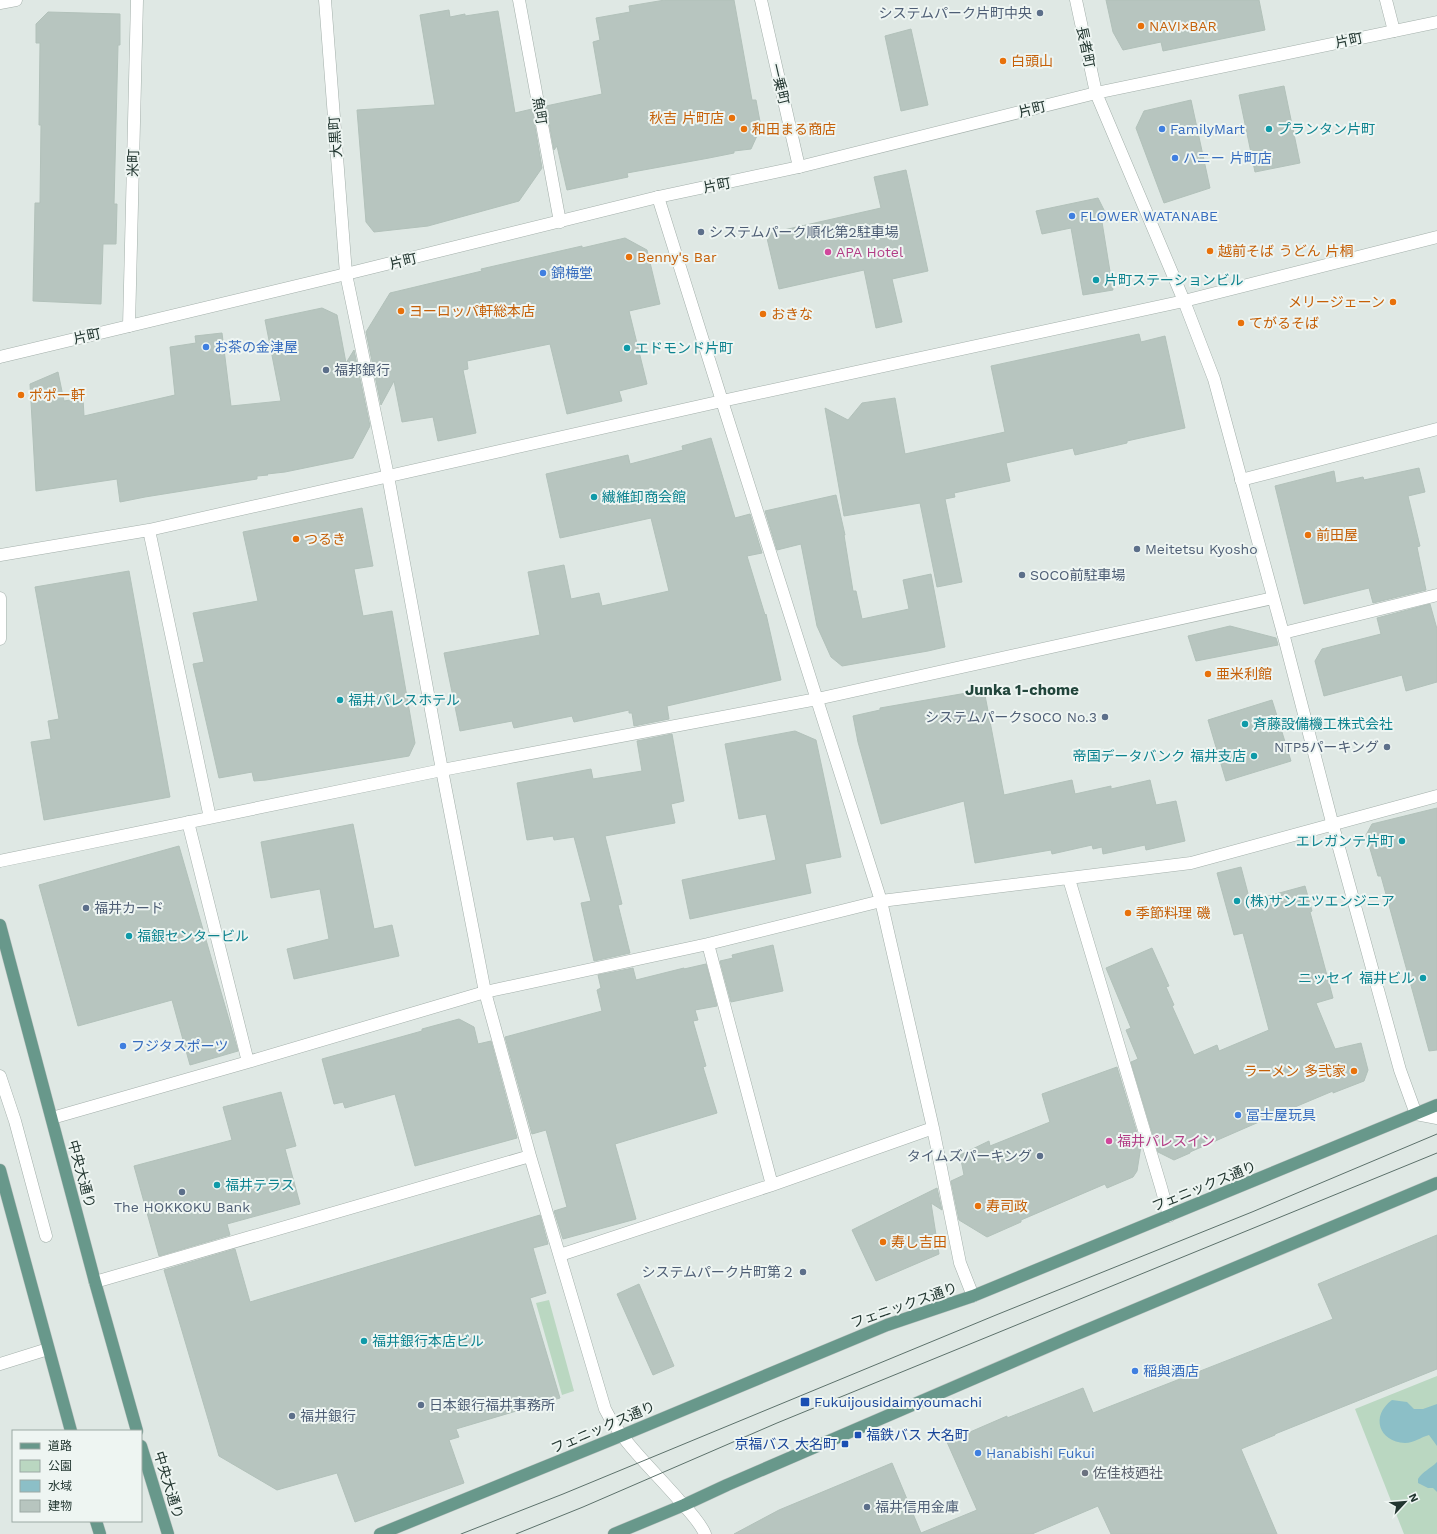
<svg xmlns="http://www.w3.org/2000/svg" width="1437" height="1534" font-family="'Work Sans','Noto Sans JP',sans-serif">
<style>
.green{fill:#bad7c1}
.water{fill:#8cbfc7}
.building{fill:#b7c5bf;stroke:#b2c1ba}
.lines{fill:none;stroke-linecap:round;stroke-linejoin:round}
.service-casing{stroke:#a3afaa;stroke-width:13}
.minor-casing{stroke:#a3afaa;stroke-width:13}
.tertiary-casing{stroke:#a3afaa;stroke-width:13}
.primary-casing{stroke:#bdc3c1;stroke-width:13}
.service{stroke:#fff;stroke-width:12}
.minor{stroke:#fff;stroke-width:12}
.tertiary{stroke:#fff;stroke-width:12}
.primary{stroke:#68988b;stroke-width:12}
.tram{stroke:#5c716b;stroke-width:1}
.service-dot{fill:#5c6f8a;stroke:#eef5f2;stroke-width:1.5}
.food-dot{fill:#e8710a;stroke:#eef5f2;stroke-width:1.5}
.shop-dot{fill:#3f7fe0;stroke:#eef5f2;stroke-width:1.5}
.culture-dot{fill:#0f9aa8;stroke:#eef5f2;stroke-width:1.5}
.hotel-dot{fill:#d1479c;stroke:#eef5f2;stroke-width:1.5}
.transit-dot{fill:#1a4fb4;stroke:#eef5f2;stroke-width:1.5}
.worship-dot{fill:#6b7280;stroke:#eef5f2;stroke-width:1.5}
.labels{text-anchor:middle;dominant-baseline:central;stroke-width:4;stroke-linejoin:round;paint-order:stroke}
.service-label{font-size:14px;fill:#4e5e75;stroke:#eef5f2;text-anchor:start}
.food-label{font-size:14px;fill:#c56008;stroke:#eef5f2;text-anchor:start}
.street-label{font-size:14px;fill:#223630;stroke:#eef5f2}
.shop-label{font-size:14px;fill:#366cbe;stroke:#eef5f2;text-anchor:start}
.culture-label{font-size:14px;fill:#0d838f;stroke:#eef5f2;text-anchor:start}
.hotel-label{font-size:14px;fill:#b23c85;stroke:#eef5f2;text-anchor:start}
.transit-label{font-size:14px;fill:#164399;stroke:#eef5f2;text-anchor:start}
.worship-label{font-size:14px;fill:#5b616d;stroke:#eef5f2;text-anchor:start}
.neighbourhood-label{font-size:15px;font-weight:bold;fill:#21453b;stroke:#eef5f2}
</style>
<rect width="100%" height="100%" fill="#dfe8e4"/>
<path class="green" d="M 549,1300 L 574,1391 L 562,1395 L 536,1303 Z
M 1437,1376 L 1437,1534 L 1404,1534 L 1355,1409 Z"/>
<path class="water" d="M 1392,1400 L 1407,1402 L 1414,1409 L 1423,1409 L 1437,1404 L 1437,1446 L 1429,1435 C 1421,1437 1414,1443 1405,1443 C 1379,1442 1370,1416 1392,1400 Z
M 1437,1462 L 1437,1492 L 1433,1488 L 1428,1488 L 1418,1483 L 1418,1479 C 1423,1471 1430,1469 1437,1462 Z"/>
<path class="building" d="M 665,0 L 734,0 L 752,100 L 756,100 L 761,127 L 751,149 L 734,151 L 734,153 L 709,158 L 627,173 L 628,177 L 567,190 L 557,146 L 554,150 L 546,106 L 602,94 L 593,42 L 600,40 L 596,18 L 630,12 L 629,6 Z
M 1106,0 L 1259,0 L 1265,30 L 1163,51 L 1161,42 L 1123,50 L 1113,32 Z
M 449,10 L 450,17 L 465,14 L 465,16 L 498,11 L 515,113 L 532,109 L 542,168 L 519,201 L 428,226 L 374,232 L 366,222 L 357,110 L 435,105 L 420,15 Z
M 48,12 L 120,14 L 120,45 L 118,45 L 114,204 L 117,204 L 116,244 L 103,244 L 101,304 L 33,301 L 35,203 L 40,203 L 41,125 L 39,125 L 40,43 L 36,43 L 36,24 Z
M 911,29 L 928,105 L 901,111 L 885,36 Z
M 1284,86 L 1300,163 L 1255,172 L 1239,95 Z
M 1191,100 L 1210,188 L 1164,203 L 1136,128 L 1144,111 Z
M 906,170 L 928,271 L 892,279 L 902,322 L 876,328 L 864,270 L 779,289 L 766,234 L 881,208 L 874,177 Z
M 1098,198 L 1109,220 L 1102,222 L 1113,290 L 1083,295 L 1071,228 L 1042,234 L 1036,211 Z
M 625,238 L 647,250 L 660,304 L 629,311 L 647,384 L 619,391 L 622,401 L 567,414 L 550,344 L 467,361 L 468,369 L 463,370 L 476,433 L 438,441 L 433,417 L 402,422 L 394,381 L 381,405 L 366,332 L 390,293 L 482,271 L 481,269 L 582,246 L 582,248 Z
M 322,308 L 337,315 L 346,363 L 354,350 L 370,426 L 353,458 L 285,472 L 267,474 L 268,475 L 257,476 L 257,479 L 145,497 L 120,502 L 117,479 L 36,491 L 30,384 L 58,372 L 64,401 L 83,398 L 84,416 L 175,395 L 170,347 L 196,343 L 195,336 L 222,333 L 231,406 L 281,401 L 265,320 Z
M 1139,334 L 1141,342 L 1165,336 L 1185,428 L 1127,441 L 1127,443 L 1075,455 L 1073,448 L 1006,463 L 1010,481 L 954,493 L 955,497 L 945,499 L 962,582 L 937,587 L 920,503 L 844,516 L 825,408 L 848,420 L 862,403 L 895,398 L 905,454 L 1005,432 L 991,366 Z
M 711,438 L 735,518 L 750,514 L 762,553 L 747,556 L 765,615 L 766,614 L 781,680 L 667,706 L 669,719 L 634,726 L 632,713 L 629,713 L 629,710 L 574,722 L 572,716 L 514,728 L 512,721 L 460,731 L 444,653 L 540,635 L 528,572 L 564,565 L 571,599 L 599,593 L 602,606 L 669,591 L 651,518 L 560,538 L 546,474 L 628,455 L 630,464 L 683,450 L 682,446 Z
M 1419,468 L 1425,492 L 1408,496 L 1420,546 L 1417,547 L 1426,590 L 1373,603 L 1369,588 L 1304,604 L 1275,486 L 1334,471 L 1336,483 L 1363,477 L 1364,480 Z
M 836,495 L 845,535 L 844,535 L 853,591 L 856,591 L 862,619 L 909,609 L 903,580 L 931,574 L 945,647 L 928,651 L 842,666 L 831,657 L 817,626 L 801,544 L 777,550 L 765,511 Z
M 362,508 L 373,566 L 354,569 L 363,616 L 392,611 L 415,743 L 409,756 L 266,780 L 254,781 L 252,772 L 219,778 L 193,664 L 204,662 L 193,613 L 258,601 L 243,532 Z
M 129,571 L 170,797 L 44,820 L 31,742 L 51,739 L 48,721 L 59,719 L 35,587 Z
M 1430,604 L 1437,629 L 1437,682 L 1406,691 L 1402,675 L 1324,696 L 1315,661 L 1322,649 L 1381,634 L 1377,618 Z
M 1230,626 L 1276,638 L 1278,645 L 1196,661 L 1188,636 Z
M 984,690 L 1004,795 L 1072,780 L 1075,794 L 1111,786 L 1111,789 L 1150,780 L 1156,805 L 1176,801 L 1185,841 L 1146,850 L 1145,845 L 1103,854 L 1102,847 L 1093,849 L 1092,845 L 1052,854 L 1051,850 L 975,863 L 964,801 L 881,824 L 858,742 L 853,716 L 880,710 L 880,708 Z
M 1272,700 L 1291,761 L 1226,781 L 1208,720 Z
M 795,731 L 816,740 L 841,857 L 805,864 L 811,893 L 690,919 L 682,880 L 776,860 L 766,814 L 739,819 L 725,744 Z
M 672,734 L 684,801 L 671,804 L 675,823 L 605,836 L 622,904 L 618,905 L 630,953 L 594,961 L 581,903 L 591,901 L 574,837 L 554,840 L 553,836 L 527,840 L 517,783 L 591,769 L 593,779 L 642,771 L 637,741 Z
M 1437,808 L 1437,1050 L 1429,1051 L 1381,876 L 1378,876 L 1366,835 L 1372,824 Z
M 353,824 L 374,929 L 392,925 L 399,956 L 294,979 L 287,949 L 329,939 L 320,889 L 271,898 L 261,842 Z
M 179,846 L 238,1051 L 190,1065 L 172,1000 L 78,1026 L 39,885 Z
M 1241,867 L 1250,901 L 1305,886 L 1312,911 L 1310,912 L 1333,998 L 1316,1003 L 1335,1049 L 1361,1043 L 1368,1070 L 1364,1081 L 1333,1093 L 1333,1091 L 1252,1125 L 1190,1152 L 1190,1153 L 1174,1160 L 1158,1152 L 1131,1062 L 1138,1059 L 1126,1030 L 1131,1028 L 1106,968 L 1152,948 L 1169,986 L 1166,987 L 1174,1005 L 1172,1006 L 1194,1055 L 1217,1045 L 1219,1051 L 1269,1030 L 1243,933 L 1234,935 L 1217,873 Z
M 773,945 L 783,991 L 731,1002 L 720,961 L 733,958 L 732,955 Z
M 706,964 L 717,1006 L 695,1010 L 698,1020 L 693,1021 L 706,1066 L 703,1067 L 717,1113 L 615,1144 L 636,1219 L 563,1239 L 554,1211 L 567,1207 L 546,1130 L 532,1134 L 505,1037 L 602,1011 L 597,990 L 601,988 L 598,975 L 633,968 L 636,980 L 684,968 L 684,969 Z
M 459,1019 L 474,1027 L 478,1044 L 491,1041 L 517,1138 L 415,1166 L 395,1094 L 345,1108 L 343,1102 L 334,1104 L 322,1059 L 422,1031 L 422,1029 Z
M 1117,1067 L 1141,1146 L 1137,1171 L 1133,1177 L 1107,1188 L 1105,1184 L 1021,1220 L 1021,1222 L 987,1237 L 959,1220 L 951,1181 L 964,1175 L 960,1155 L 989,1141 L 990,1146 L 1050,1122 L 1042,1094 Z
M 281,1092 L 296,1146 L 285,1149 L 300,1204 L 227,1224 L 230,1235 L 159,1256 L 134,1166 L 232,1140 L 223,1107 Z
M 937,1188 L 942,1210 L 931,1203 L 939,1254 L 876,1281 L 852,1230 Z
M 540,1215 L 548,1244 L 533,1248 L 546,1293 L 530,1298 L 560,1398 L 456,1429 L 459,1437 L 449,1440 L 464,1483 L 355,1522 L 337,1473 L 277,1490 L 219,1456 L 164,1270 L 235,1249 L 250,1302 Z
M 1437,1235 L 1437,1369 L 1275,1434 L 1275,1435 L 1241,1449 L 1277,1534 L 1111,1534 L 1098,1506 L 1032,1534 L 734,1534 L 779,1510 L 892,1463 L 921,1533 L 977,1510 L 947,1442 L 1007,1416 L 1007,1418 L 1083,1388 L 1093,1413 L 1333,1319 L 1318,1284 Z
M 639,1284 L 674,1366 L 653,1375 L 617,1294 Z"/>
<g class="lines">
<g class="service-casing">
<path id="service" d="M 0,598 L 0,639
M 0,1076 L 15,1121 L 46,1236"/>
</g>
<g class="minor-casing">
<path id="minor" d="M 325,0 L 346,274 L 388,476 L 442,770 L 485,992 L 530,1156 L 605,1409 C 620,1440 656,1473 679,1500 C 688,1510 700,1522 705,1534
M 519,0 L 560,222
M 761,0 L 799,167
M 1386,0 L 1394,31
M 0,3 L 16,0
M 658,197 L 722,401 L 881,901 L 933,1128 L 960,1263 L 973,1296
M 129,326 L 137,0
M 1241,480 L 1437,429
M 149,530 L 210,818
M 0,555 L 149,530 L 722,401 L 1184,301 L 1437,237
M 1283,633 L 1437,595
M 188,822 L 248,1062
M 0,861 L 442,770 L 817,699 L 1273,598
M 1069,879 L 1161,1187 L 1169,1216
M 708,944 L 772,1185
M 52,1118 L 248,1062 L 485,992 L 708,944 L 881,901 L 1191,863 L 1437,796
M 560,1255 L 772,1185 L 933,1128
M 95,1282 L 530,1156
M 0,1364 L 48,1349"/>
</g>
<g class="tertiary-casing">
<path id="tertiary" d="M 1076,0 L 1096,93 L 1184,301 L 1214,379 L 1283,633 L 1333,826 L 1400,1070 L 1416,1114 L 1437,1118
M 0,357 L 346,274 L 658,197 L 799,167 L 1096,93 L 1437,22"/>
</g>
<g class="primary-casing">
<path id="primary" d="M 0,925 L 95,1282 L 137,1431
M 0,1170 L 71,1431
M 141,1446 L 168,1534
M 96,1521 L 100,1534
M 380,1534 L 623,1435 L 887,1325 L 973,1296 L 1437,1105
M 614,1534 L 684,1505 L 727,1485 L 1070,1337 L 1437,1183"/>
</g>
<use href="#service" class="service"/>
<use href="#minor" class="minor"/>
<use href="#tertiary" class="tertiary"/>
<use href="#primary" class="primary"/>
<path class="tram" d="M 461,1534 L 563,1494 L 996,1315 L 1252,1212 L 1437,1134
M 516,1534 L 583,1507 L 777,1423 L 1437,1153"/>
</g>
<g class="service-dot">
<circle cx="1040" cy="13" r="4"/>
<circle cx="701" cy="232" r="4"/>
<circle cx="326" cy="370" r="4"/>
<circle cx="1137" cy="549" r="4"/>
<circle cx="1022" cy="575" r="4"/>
<circle cx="1105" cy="717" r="4"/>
<circle cx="1387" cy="747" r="4"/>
<circle cx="86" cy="908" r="4"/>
<circle cx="1040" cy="1156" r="4"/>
<circle cx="182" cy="1192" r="4"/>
<circle cx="803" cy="1272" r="4"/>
<circle cx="421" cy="1405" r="4"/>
<circle cx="292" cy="1416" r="4"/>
<circle cx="867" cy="1507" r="4"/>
</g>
<g class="food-dot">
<circle cx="1141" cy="26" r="4"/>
<circle cx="1003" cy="61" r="4"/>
<circle cx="732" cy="118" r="4"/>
<circle cx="744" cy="129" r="4"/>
<circle cx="1210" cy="251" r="4"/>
<circle cx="629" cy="257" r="4"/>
<circle cx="1393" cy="302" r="4"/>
<circle cx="401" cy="311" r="4"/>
<circle cx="763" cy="314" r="4"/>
<circle cx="1241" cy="323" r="4"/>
<circle cx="21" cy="395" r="4"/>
<circle cx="1308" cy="535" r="4"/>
<circle cx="296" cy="539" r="4"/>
<circle cx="1208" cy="674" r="4"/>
<circle cx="1128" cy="913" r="4"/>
<circle cx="1354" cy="1071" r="4"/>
<circle cx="978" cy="1206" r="4"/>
<circle cx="883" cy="1242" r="4"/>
</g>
<g class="shop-dot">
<circle cx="1162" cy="129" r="4"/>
<circle cx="1175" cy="158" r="4"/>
<circle cx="1072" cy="216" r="4"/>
<circle cx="543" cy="273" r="4"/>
<circle cx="206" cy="347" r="4"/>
<circle cx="123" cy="1046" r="4"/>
<circle cx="1238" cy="1115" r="4"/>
<circle cx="1135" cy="1371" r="4"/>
<circle cx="978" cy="1453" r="4"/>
</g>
<g class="culture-dot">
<circle cx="1269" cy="129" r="4"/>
<circle cx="1096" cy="280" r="4"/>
<circle cx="627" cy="348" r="4"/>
<circle cx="594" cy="497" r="4"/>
<circle cx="340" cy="700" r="4"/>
<circle cx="1245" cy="724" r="4"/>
<circle cx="1254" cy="756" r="4"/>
<circle cx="1402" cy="841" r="4"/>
<circle cx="1237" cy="901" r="4"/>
<circle cx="129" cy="936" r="4"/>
<circle cx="1423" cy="978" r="4"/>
<circle cx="217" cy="1185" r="4"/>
<circle cx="364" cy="1341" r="4"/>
</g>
<g class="hotel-dot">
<circle cx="828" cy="252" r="4"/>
<circle cx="1109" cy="1141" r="4"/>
</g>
<g class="transit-dot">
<rect x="800" y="1397" width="10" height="10" rx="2"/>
<rect x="854" y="1431" width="8" height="8" rx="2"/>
<rect x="841" y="1440" width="8" height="8" rx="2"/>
</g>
<circle class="worship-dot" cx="1085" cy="1473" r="4"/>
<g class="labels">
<g class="service-label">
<text x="1032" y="13" text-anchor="end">システムパーク片町中央</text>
<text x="709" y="232">システムパーク順化第2駐車場</text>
<text x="334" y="370">福邦銀行</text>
<text x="1145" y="549">Meitetsu Kyosho</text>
<text x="1030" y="575">SOCO前駐車場</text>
<text x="1097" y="717" text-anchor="end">システムパークSOCO No.3</text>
<text x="1379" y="747" text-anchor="end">NTP5パーキング</text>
<text x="94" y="908">福井カード</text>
<text x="1032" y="1156" text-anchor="end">タイムズパーキング</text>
<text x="182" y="1207" text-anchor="middle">The HOKKOKU Bank</text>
<text x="795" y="1272" text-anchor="end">システムパーク片町第２</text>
<text x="429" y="1405">日本銀行福井事務所</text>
<text x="300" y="1416">福井銀行</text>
<text x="875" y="1507">福井信用金庫</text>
</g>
<g class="food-label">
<text x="1149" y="26">NAVI×BAR</text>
<text x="1011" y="61">白頭山</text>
<text x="724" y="118" text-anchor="end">秋吉 片町店</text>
<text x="752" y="129">和田まる商店</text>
<text x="1218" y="251">越前そば うどん 片桐</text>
<text x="637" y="257">Benny's Bar</text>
<text x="1385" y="302" text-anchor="end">メリージェーン</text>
<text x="409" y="311">ヨーロッパ軒総本店</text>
<text x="771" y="314">おきな</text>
<text x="1249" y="323">てがるそば</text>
<text x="29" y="395">ポポー軒</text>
<text x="1316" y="535">前田屋</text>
<text x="304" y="539">つるき</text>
<text x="1216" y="674">亜米利館</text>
<text x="1136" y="913">季節料理 磯</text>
<text x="1346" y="1071" text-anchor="end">ラーメン 多弐家</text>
<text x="986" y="1206">寿司政</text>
<text x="891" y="1242">寿し吉田</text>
</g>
<g class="street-label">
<text transform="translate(1349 40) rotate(-12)">片町</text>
<text transform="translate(1086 47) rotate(78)">長者町</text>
<text transform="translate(780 84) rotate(77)">一乗町</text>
<text transform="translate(1032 109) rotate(-14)">片町</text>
<text transform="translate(540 111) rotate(80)">魚町</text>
<text transform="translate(335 137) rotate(-94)">大黒町</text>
<text transform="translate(133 163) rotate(-89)">米町</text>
<text transform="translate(717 185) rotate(-12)">片町</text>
<text transform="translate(403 261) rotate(-14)">片町</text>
<text transform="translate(87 336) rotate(-13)">片町</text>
<text transform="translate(82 1174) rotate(75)">中央大通り</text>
<text transform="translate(1204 1186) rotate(-22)">フェニックス通り</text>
<text transform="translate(904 1305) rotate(-19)">フェニックス通り</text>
<text transform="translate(603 1427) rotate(-23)">フェニックス通り</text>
<text transform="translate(169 1485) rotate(73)">中央大通り</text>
</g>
<g class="shop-label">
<text x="1170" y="129">FamilyMart</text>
<text x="1183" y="158">ハニー 片町店</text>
<text x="1080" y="216">FLOWER WATANABE</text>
<text x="551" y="273">錦梅堂</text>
<text x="214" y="347">お茶の金津屋</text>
<text x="131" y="1046">フジタスポーツ</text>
<text x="1246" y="1115">冨士屋玩具</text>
<text x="1143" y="1371">稲與酒店</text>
<text x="986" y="1453">Hanabishi Fukui</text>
</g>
<g class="culture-label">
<text x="1277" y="129">プランタン片町</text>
<text x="1104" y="280">片町ステーションビル</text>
<text x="635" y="348">エドモンド片町</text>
<text x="602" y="497">繊維卸商会館</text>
<text x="348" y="700">福井パレスホテル</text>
<text x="1253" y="724">斉藤設備機工株式会社</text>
<text x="1246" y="756" text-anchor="end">帝国データバンク 福井支店</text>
<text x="1394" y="841" text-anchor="end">エレガンテ片町</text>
<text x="1245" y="901">(株)サンエツエンジニア</text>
<text x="137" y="936">福銀センタービル</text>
<text x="1415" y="978" text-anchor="end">ニッセイ 福井ビル</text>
<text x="225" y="1185">福井テラス</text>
<text x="372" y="1341">福井銀行本店ビル</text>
</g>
<g class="hotel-label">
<text x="836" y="252">APA Hotel</text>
<text x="1117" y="1141">福井パレスイン</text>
</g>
<g class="transit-label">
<text x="814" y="1402">Fukuijousidaimyoumachi</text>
<text x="866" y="1435">福鉄バス 大名町</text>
<text x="837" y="1444" text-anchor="end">京福バス 大名町</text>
</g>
<g class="worship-label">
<text x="1093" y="1473">佐佳枝廼社</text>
</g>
<g class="neighbourhood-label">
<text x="1022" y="690">Junka 1-chome</text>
</g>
</g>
<rect x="12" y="1430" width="130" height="92" fill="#eef5f2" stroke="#9ca9a4"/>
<rect x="20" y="1443" width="20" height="6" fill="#68988b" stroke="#9ca9a4"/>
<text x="48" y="1450" font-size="12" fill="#223630">道路</text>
<rect x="20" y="1460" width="20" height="12" fill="#bad7c1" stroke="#9ca9a4"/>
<text x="48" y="1470" font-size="12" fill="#223630">公園</text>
<rect x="20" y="1480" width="20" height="12" fill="#8cbfc7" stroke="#9ca9a4"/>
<text x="48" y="1490" font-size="12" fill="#223630">水域</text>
<rect x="20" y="1500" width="20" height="12" fill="#b7c5bf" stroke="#9ca9a4"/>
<text x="48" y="1510" font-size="12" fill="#223630">建物</text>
<g transform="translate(1405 1502) rotate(64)" stroke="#eef5f2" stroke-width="3" paint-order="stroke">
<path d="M0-3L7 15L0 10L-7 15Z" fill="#223630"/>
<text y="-6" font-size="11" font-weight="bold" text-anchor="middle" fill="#223630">N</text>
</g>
</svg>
